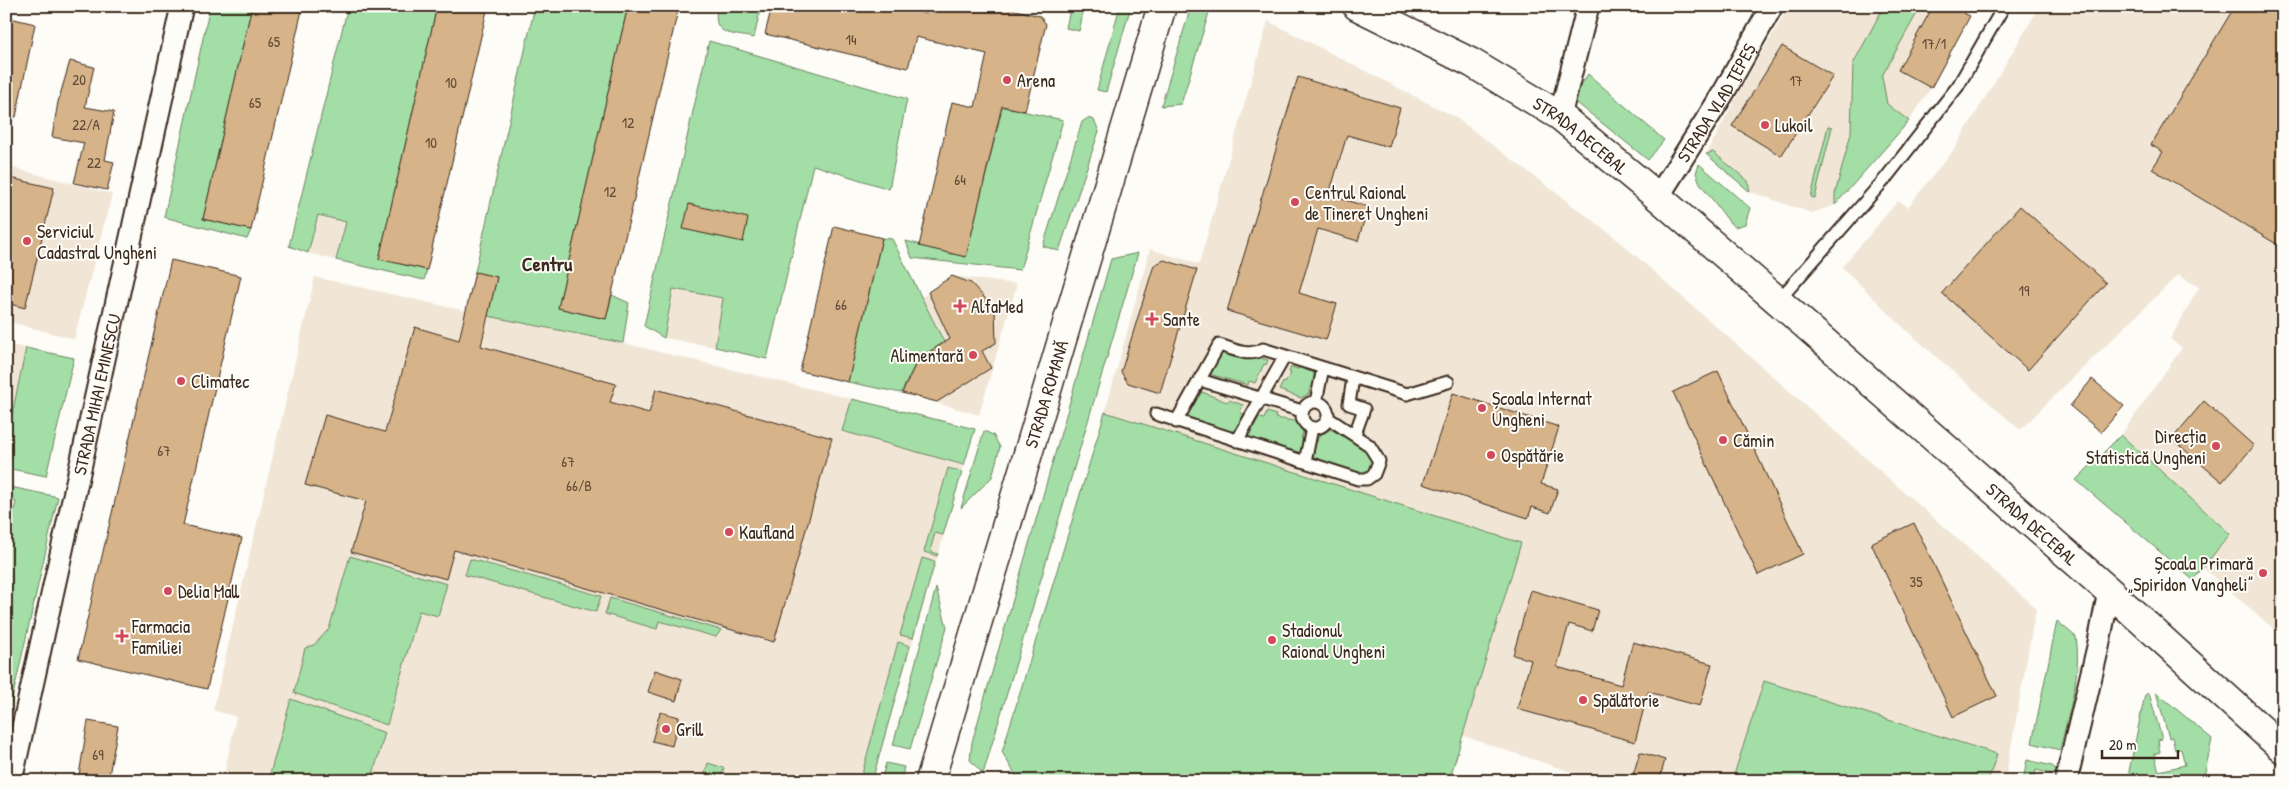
<svg xmlns="http://www.w3.org/2000/svg" width="2289" height="787" font-family="'Patrick Hand',sans-serif">
<style>
.built{fill:#f1e6d6}
.green{fill:#a2dea5;stroke:#6e8462}
.building{fill:#d6b388;stroke:#3b2a1e}
.lines{fill:none;stroke-linecap:round;stroke-linejoin:round}
.service-casing{stroke:#3b2a1e;stroke-width:15}
.minor-casing{stroke:#3b2a1e;stroke-width:25}
.secondary-casing{stroke:#3b2a1e;stroke-width:31}
.service{stroke:#fdfcf7;stroke-width:11}
.minor{stroke:#fdfcf7;stroke-width:21}
.secondary{stroke:#fdfcf7;stroke-width:28}
.poi-dot{fill:#d1495b;stroke:#fdfcf7;stroke-width:2}
.labels{text-anchor:middle;dominant-baseline:central;stroke-width:4;stroke-linejoin:round;paint-order:stroke}
.number-label{font-size:15px;fill:#624c38}
.poi-label{font-size:18px;fill:#3b2a1e;stroke:#fdfcf7;text-anchor:start}
.street-label{font-size:18px;fill:#3b2a1e;stroke:#fdfcf7}
.quarter-label{font-size:20px;font-weight:bold;fill:#3b2a1e;stroke:#fdfcf7}
</style>
<rect width="100%" height="100%" fill="#fdfcf7"/>
<filter id="ink" filterUnits="userSpaceOnUse"><feTurbulence type="fractalNoise" baseFrequency=".02" numOctaves="2"/><feDisplacementMap in="SourceGraphic" scale="10" xChannelSelector="R" yChannelSelector="G"/><feConvolveMatrix kernelMatrix="1 2 1 2 8 2 1 2 1" color-interpolation-filters="sRGB"/></filter>
<g filter="url(#ink)">
<path class="built" d="M 1789,6 L 1967,6 L 1963,13 L 1970,16 L 1931,88 L 1909,121 L 1887,104 L 1835,205 L 1812,213 L 1750,192 L 1748,181 L 1713,152 L 1706,154 L 1748,76 Z
M 2040,6 L 2283,6 L 2283,637 L 2089,469 L 2121,435 L 2182,348 L 2170,339 L 2199,287 L 2178,275 L 2020,430 L 1906,330 L 1842,267 L 1898,201 L 1908,207 L 1955,148 Z
M 1268,21 L 1455,117 L 1612,235 L 2036,608 L 2005,781 L 1598,781 L 1463,736 L 1521,543 L 1105,412 L 1150,249 L 1199,264 Z
M 6,166 L 112,194 L 74,339 L 6,321 Z
M 317,215 L 346,222 L 336,260 L 308,253 Z
M 952,276 L 1017,284 L 979,415 L 902,393 L 918,359 L 944,342 L 921,298 Z
M 315,277 L 488,316 L 623,343 L 975,429 L 872,781 L 223,781 L 236,717 L 213,710 Z
M 673,289 L 723,298 L 715,347 L 664,338 Z
M 6,344 L 26,348 L 6,443 Z"/>
<path class="green" d="M 210,6 L 252,6 L 203,219 L 251,230 L 247,239 L 164,217 Z
M 348,6 L 437,6 L 379,259 L 427,270 L 424,280 L 336,260 L 346,222 L 318,215 L 308,253 L 289,246 Z
M 535,6 L 628,6 L 558,308 L 606,319 L 612,295 L 629,303 L 623,343 L 488,316 L 497,277 L 475,272 Z
M 718,6 L 761,6 L 754,38 C 731,33 710,36 718,6 Z
M 1065,6 L 1080,6 L 1082,18 L 1079,31 L 1066,28 L 1069,14 Z
M 1120,6 L 1131,6 L 1106,92 L 1097,90 Z
M 1191,6 L 1210,9 L 1181,104 L 1161,106 Z
M 1884,6 L 1921,6 L 1882,76 L 1887,104 L 1909,121 L 1835,205 L 1835,194 L 1851,133 L 1853,64 Z
M 709,41 L 907,99 L 889,189 L 813,165 L 767,359 L 715,347 L 723,298 L 673,289 L 664,338 L 644,326 Z
M 1588,74 L 1664,140 L 1648,160 L 1572,99 Z
M 999,106 L 1063,120 L 1020,270 L 912,258 L 906,241 L 966,256 L 1001,113 Z
M 1088,118 L 1094,120 L 1099,131 L 1059,251 L 1043,246 L 1082,122 Z
M 1828,126 L 1832,127 L 1815,198 L 1811,197 Z
M 1713,152 L 1748,181 L 1750,192 L 1706,154 Z
M 1699,164 L 1750,208 L 1745,224 L 1735,227 L 1730,223 L 1700,183 L 1696,173 Z
M 882,238 L 892,239 L 944,342 L 918,359 L 901,393 L 848,382 Z
M 1138,253 L 983,774 L 970,760 L 972,742 L 1111,259 Z
M 26,348 L 74,358 L 46,476 L 6,468 L 6,443 Z
M 1223,350 L 1252,359 L 1258,357 L 1268,360 L 1266,365 L 1264,364 L 1255,383 L 1249,381 L 1248,385 L 1209,374 Z
M 1299,365 L 1314,370 L 1314,388 L 1310,387 L 1309,394 L 1301,398 L 1279,390 L 1283,382 L 1285,383 L 1291,373 L 1289,372 L 1291,367 L 1298,369 Z
M 1202,392 L 1227,402 L 1229,400 L 1243,405 L 1240,412 L 1244,414 L 1232,434 L 1184,420 L 1196,395 L 1199,396 Z
M 852,399 L 975,429 L 964,465 L 842,431 Z
M 1105,412 L 1521,543 L 1449,781 L 1019,781 L 1002,752 Z
M 1267,412 L 1276,415 L 1275,418 L 1295,421 L 1303,432 L 1301,438 L 1305,440 L 1301,455 L 1248,438 L 1259,417 L 1264,419 Z
M 1331,429 L 1337,433 L 1339,430 L 1369,450 L 1373,463 L 1368,471 L 1360,475 L 1311,460 L 1313,441 L 1317,442 L 1319,435 Z
M 984,431 L 993,435 L 1000,447 L 992,477 L 961,508 Z
M 2121,435 L 2230,534 L 2193,580 L 2076,480 Z
M 948,468 L 962,472 L 943,535 L 935,533 L 930,551 L 938,554 L 937,556 L 924,552 Z
M 6,486 L 58,497 L 6,726 L 6,543 L 16,502 L 6,499 Z
M 350,556 L 447,584 L 438,616 L 419,611 L 387,725 L 294,693 L 305,648 L 314,645 L 329,629 Z
M 922,558 L 935,562 L 913,638 L 900,635 Z
M 470,559 L 601,596 L 596,612 L 465,575 Z
M 936,588 L 947,627 L 910,749 L 893,745 Z
M 610,598 L 721,630 L 716,637 L 659,621 L 657,629 L 605,614 Z
M 2057,621 L 2076,637 C 2082,674 2068,714 2060,750 L 2032,743 Z
M 898,642 L 910,646 L 872,781 L 860,781 Z
M 1764,681 L 1997,754 L 1988,781 L 1732,781 Z
M 2156,692 L 2212,739 L 2203,781 L 2138,781 L 2129,771 L 2145,695 L 2149,693 L 2162,739 L 2158,740 L 2160,752 L 2154,754 L 2159,771 L 2185,765 L 2181,749 L 2175,750 L 2172,737 L 2169,738 Z
M 291,699 L 385,733 L 371,781 L 268,781 Z
M 2027,760 L 2052,766 L 2056,769 L 2056,775 L 2036,770 L 2034,781 L 2023,781 Z
M 708,763 L 724,768 L 720,781 L 703,781 Z
M 886,763 L 904,767 L 901,781 L 881,781 Z"/>
<path class="building" d="M 252,6 L 303,6 L 251,230 L 203,219 Z
M 437,6 L 488,6 L 427,270 L 379,259 Z
M 628,6 L 679,6 L 606,319 L 558,308 Z
M 772,6 L 895,6 L 926,14 L 928,6 L 999,6 L 1040,16 L 1046,24 L 1025,111 L 1002,106 L 966,257 L 919,246 L 952,102 L 975,107 L 987,54 L 916,37 L 908,68 L 765,34 Z
M 1933,6 L 1967,6 L 1963,13 L 1970,16 L 1931,88 L 1898,70 Z
M 2235,6 L 2283,6 L 2283,248 L 2152,169 L 2163,152 L 2151,145 Z
M 6,17 L 35,24 L 16,117 L 6,116 Z
M 1782,46 L 1833,76 L 1781,156 L 1732,126 Z
M 70,61 L 94,67 L 85,107 L 114,112 L 105,160 L 114,162 L 107,190 L 74,183 L 84,143 L 52,137 L 58,102 Z
M 1298,77 L 1400,108 L 1389,147 L 1347,135 L 1329,195 L 1368,207 L 1358,241 L 1318,229 L 1299,293 L 1337,304 L 1326,340 L 1227,311 Z
M 6,177 L 54,188 L 25,308 L 6,303 Z
M 689,204 L 748,218 L 743,242 L 683,229 Z
M 2020,206 L 2106,283 L 2028,370 L 1942,293 Z
M 834,226 L 882,238 L 848,382 L 800,371 Z
M 171,260 L 241,276 L 183,525 L 242,538 L 207,689 L 78,659 Z
M 1164,260 L 1197,270 L 1160,393 L 1128,383 L 1121,372 L 1154,265 Z
M 475,272 L 497,277 L 481,346 L 616,384 L 610,402 L 649,413 L 656,389 L 832,438 L 774,642 L 454,550 L 446,579 L 351,552 L 366,501 L 305,485 L 325,415 L 385,432 L 415,327 L 459,340 Z
M 952,276 L 971,283 L 995,309 L 996,343 L 982,351 L 991,368 L 937,402 L 902,393 L 918,359 L 950,339 L 928,292 Z
M 1718,371 L 1803,554 L 1758,575 L 1673,392 Z
M 2092,379 L 2124,406 L 2101,432 L 2070,406 Z
M 1453,393 L 1559,427 L 1541,484 L 1558,489 L 1550,513 L 1532,507 L 1528,518 L 1423,484 Z
M 2204,401 L 2254,446 L 2222,482 L 2172,439 Z
M 1914,523 L 1997,696 L 1953,717 L 1871,543 Z
M 1531,590 L 1598,610 L 1592,631 L 1569,624 L 1557,667 L 1621,685 L 1633,642 L 1712,664 L 1700,706 L 1648,692 L 1635,742 L 1517,709 L 1531,660 L 1513,655 Z
M 655,670 L 682,679 L 676,701 L 648,692 Z
M 660,712 L 679,717 L 672,746 L 652,741 Z
M 88,721 L 118,726 L 108,781 L 78,781 Z
M 1640,752 L 1665,760 L 1659,781 L 1650,781 L 1633,775 Z"/>
<g class="lines">
<g class="service-casing">
<path id="service" d="M 1778,301 L 1885,179 L 1958,86 L 2004,6
M 1353,378 L 1349,404 L 1364,409 L 1355,434
M 1200,380 L 1302,411
M1302 415a13 13 0 1 1 26 0a13 13 0 1 1-26 0Z
M 1316,402 L 1323,368
M 1156,414 L 1358,479 L 1367,479 L 1374,474 L 1379,461 L 1369,445 L 1328,418
M 1176,422 L 1219,345 C 1234,349 1249,358 1263,349 L 1407,394 L 1448,382
M 1237,441 L 1285,356
M 1305,462 L 1312,428"/>
</g>
<g class="minor-casing">
<g id="minor">
<path d="M 1560,116 L 1588,6"/>
<path id="s1" d="M 1658,197 L 1724,92 L 1772,6"/>
<path id="s2" d="M 11,781 L 182,6"/>
<path d="M 2066,781 L 2098,647 L 2109,591"/>
</g>
</g>
<g class="secondary-casing">
<g id="secondary">
<path id="s3" d="M 1357,6 L 1472,63 L 1560,116 L 1658,197 L 1778,301 L 2109,591 L 2283,749"/>
<path id="s4" d="M 930,781 L 1162,6"/>
</g>
</g>
<use href="#service" class="service"/>
<use href="#minor" class="minor"/>
<use href="#secondary" class="secondary"/>
</g>
</g>
<g class="poi-dot">
<circle cx="1007" cy="80" r="5"/>
<circle cx="1765" cy="125" r="5"/>
<circle cx="1295" cy="202" r="5"/>
<circle cx="27" cy="241" r="5"/>
<path d="M957.5 298.5h5v5h5v5h-5v5h-5v-5h-5v-5h5z"/>
<path d="M1149.5 311.5h5v5h5v5h-5v5h-5v-5h-5v-5h5z"/>
<circle cx="973" cy="355" r="5"/>
<circle cx="181" cy="381" r="5"/>
<circle cx="1482" cy="408" r="5"/>
<circle cx="1723" cy="440" r="5"/>
<circle cx="2216" cy="446" r="5"/>
<circle cx="1491" cy="455" r="5"/>
<circle cx="729" cy="532" r="5"/>
<circle cx="2263" cy="573" r="5"/>
<circle cx="168" cy="591" r="5"/>
<path d="M119.5 628.5h5v5h5v5h-5v5h-5v-5h-5v-5h5z"/>
<circle cx="1272" cy="640" r="5"/>
<circle cx="1583" cy="700" r="5"/>
<circle cx="666" cy="729" r="5"/>
</g>
<g class="labels">
<g class="number-label">
<text x="851" y="39">14</text>
<text x="274" y="41">65</text>
<text x="1934" y="43">17/1</text>
<text x="79" y="79">20</text>
<text x="1796" y="80">17</text>
<text x="451" y="82">10</text>
<text x="255" y="102">65</text>
<text x="628" y="122">12</text>
<text x="86" y="124">22/A</text>
<text x="431" y="142">10</text>
<text x="94" y="162">22</text>
<text x="960" y="179">64</text>
<text x="610" y="191">12</text>
<text x="2024" y="290">19</text>
<text x="841" y="304">66</text>
<text x="164" y="450">67</text>
<text x="568" y="461">67</text>
<text x="579" y="485">66/B</text>
<text x="1916" y="581">35</text>
<text x="98" y="754">69</text>
</g>
<g class="poi-label">
<text x="1017" y="80">Arena</text>
<text x="1775" y="125">Lukoil</text>
<text x="1305" y="192">Centrul Raional<tspan x="1305" dy="21">de Tineret Ungheni</tspan></text>
<text x="37" y="231">Serviciul<tspan x="37" dy="21">Cadastral Ungheni</tspan></text>
<text x="971" y="306">AlfaMed</text>
<text x="1163" y="319">Sante</text>
<text x="963" y="355" text-anchor="end">Alimentară</text>
<text x="191" y="381">Climatec</text>
<text x="1492" y="398">Școala Internat<tspan x="1492" dy="21">Ungheni</tspan></text>
<text x="2206" y="436" text-anchor="end">Direcția<tspan x="2206" dy="21">Statistică Ungheni</tspan></text>
<text x="1733" y="440">Cămin</text>
<text x="1501" y="455">Ospătărie</text>
<text x="739" y="532">Kaufland</text>
<text x="2253" y="563" text-anchor="end">Școala Primară<tspan x="2253" dy="21">„Spiridon Vangheli”</tspan></text>
<text x="178" y="591">Delia Mall</text>
<text x="132" y="626">Farmacia<tspan x="132" dy="21">Familiei</tspan></text>
<text x="1282" y="630">Stadionul<tspan x="1282" dy="21">Raional Ungheni</tspan></text>
<text x="1593" y="700">Spălătorie</text>
<text x="676" y="729">Grill</text>
</g>
<g class="street-label">
<text stroke="none"><textPath href="#s1" startOffset="111">STRADA VLAD ŢEPEȘ</textPath></text>
<text stroke="none"><textPath href="#s3" startOffset="259">STRADA DECEBAL</textPath></text>
<text stroke="none"><textPath href="#s2" startOffset="396">STRADA MIHAI EMINESCU</textPath></text>
<text stroke="none"><textPath href="#s4" startOffset="404">STRADA ROMANĂ</textPath></text>
<text stroke="none"><textPath href="#s3" startOffset="855">STRADA DECEBAL</textPath></text>
</g>
<g class="quarter-label">
<text x="547" y="263">Centru</text>
</g>
</g>
<rect width="2289" height="787" fill="none" stroke="#fdfcf7" stroke-width="25"/>
<rect x="12" y="12" width="2264" height="762" fill="none" stroke="#3b2a1e" stroke-width="2" filter="url(#ink)"/>
<path d="M2102 750v8h76v-8" fill="none" stroke="#3b2a1e" stroke-width="2.5"/>
<text x="2109" y="750" font-size="15" fill="#3b2a1e" stroke="#fdfcf7" stroke-width="4" paint-order="stroke">20 m</text>
</svg>
